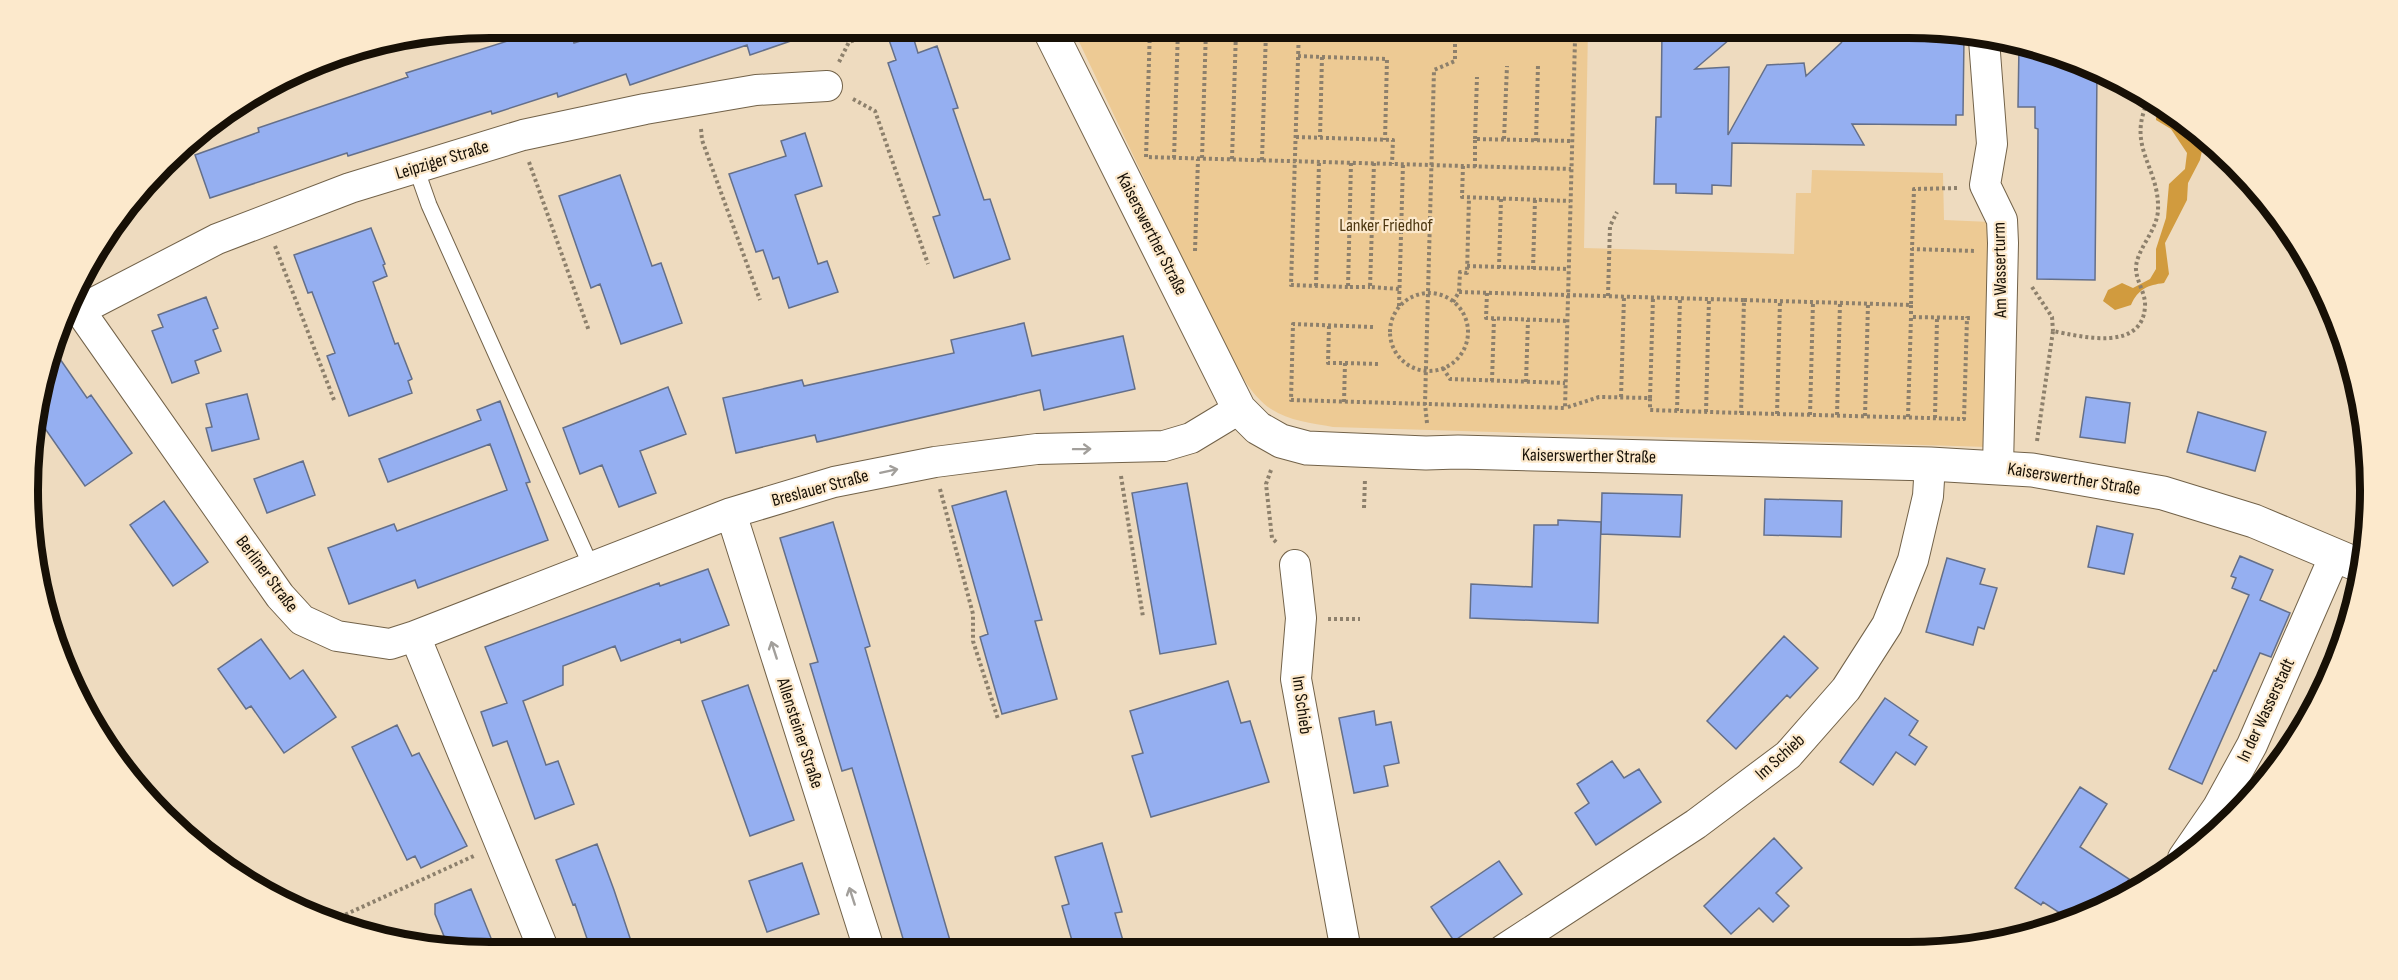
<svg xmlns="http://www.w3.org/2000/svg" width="2398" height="980" font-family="'Sofia Sans Condensed',sans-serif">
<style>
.green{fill:#edca94}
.water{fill:#d19b3e}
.building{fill:#95aff1;stroke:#646f89;stroke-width:1.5}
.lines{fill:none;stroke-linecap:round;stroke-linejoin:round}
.lane-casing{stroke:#726249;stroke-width:17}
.street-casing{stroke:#726249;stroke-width:32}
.secondary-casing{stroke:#726249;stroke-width:35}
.path{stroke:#8d806c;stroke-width:4;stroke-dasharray:3 3;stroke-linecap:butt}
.lane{stroke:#fff;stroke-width:15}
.street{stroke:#fff;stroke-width:30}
.secondary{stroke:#fff;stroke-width:33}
.oneway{stroke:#a29f9b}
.labels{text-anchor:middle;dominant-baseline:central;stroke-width:4.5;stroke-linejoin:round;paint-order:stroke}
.street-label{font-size:18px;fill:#171006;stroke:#fce9cc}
.park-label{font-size:18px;fill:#4d3710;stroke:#fce9cc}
.rim{fill:none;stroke:#171006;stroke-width:8}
</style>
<rect width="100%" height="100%" fill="#eedbbf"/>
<path class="green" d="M 1072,27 L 1588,27 L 1584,248 L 1794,254 L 1796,193 L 1811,193 L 1812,170 L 1943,173 L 1944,220 L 1991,222 L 1987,447 L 1333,427 C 1312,423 1289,421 1271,409 C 1251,396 1238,369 1226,350 Z"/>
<path class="water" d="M 2157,102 L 2202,134 L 2203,146 L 2200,160 L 2188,183 L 2187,200 L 2165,243 L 2169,274 L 2164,283 C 2148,285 2138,289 2131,305 L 2115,310 L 2103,301 L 2108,290 L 2122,283 L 2133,288 L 2150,279 L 2156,269 L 2156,249 L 2166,218 L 2169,184 L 2185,169 L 2187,153 L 2171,129 L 2156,120 Z"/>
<path class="building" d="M 552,27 L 569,27 L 574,43 L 625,27 L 820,27 L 820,31 L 750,55 L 747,45 L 630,85 L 626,74 L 558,97 L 557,93 L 492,114 L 491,111 L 348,156 L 347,153 L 210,198 L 195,155 L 259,132 L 258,128 L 408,77 L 406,73 Z
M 1677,27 L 1744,27 L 1695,69 L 1729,67 L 1728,135 L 1767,65 L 1804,63 L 1806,76 L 1841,43 L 1852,27 L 1908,27 L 1964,36 L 1963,115 L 1956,115 L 1956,125 L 1852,124 L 1864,145 L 1732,143 L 1731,186 L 1712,185 L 1712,194 L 1676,193 L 1676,184 L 1654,184 L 1656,117 L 1661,117 L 1662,30 Z
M 911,30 L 918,53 L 937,46 L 958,108 L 953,109 L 984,200 L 990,199 L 1010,259 L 954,278 L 933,217 L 940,215 L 888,63 L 896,60 L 888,37 Z
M 2019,45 L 2056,51 L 2097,70 L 2095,280 L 2037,279 L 2038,129 L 2035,128 L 2035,107 L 2018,107 Z
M 805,133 L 822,186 L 795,195 L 818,264 L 827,261 L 838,292 L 789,308 L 779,277 L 773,279 L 763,250 L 756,252 L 729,174 L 786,156 L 781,141 Z
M 620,175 L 652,266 L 661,263 L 682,323 L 621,344 L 600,284 L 591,288 L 559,196 Z
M 371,228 L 385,264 L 383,265 L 387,276 L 373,282 L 395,344 L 398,343 L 412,379 L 408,381 L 412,393 L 349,416 L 327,356 L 335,353 L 312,292 L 308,293 L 294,255 Z
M 206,297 L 218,328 L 213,330 L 221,351 L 195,361 L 199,373 L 172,383 L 152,331 L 163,327 L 158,315 Z
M 1024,323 L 1032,356 L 1123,336 L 1135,389 L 1044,410 L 1040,390 L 817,442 L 815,435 L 736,453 L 723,398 L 802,380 L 804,386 L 954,353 L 951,340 Z
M 51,346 L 87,398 L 91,395 L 132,453 L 85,486 L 44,427 L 31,436 Z
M 668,387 L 686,434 L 640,451 L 656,493 L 619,507 L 602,465 L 580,474 L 563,428 Z
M 247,394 L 259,439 L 212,451 L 206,428 L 212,427 L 206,404 Z
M 2086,397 L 2130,403 L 2125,443 L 2080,437 Z
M 500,401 L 530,482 L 526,483 L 548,540 L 418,588 L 415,580 L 349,604 L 328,548 L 394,524 L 397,531 L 507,490 L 490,444 L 388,482 L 379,459 L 481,420 L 477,410 Z
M 2198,412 L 2266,432 L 2255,471 L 2187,452 Z
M 303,461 L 315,495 L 267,513 L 254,479 Z
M 1187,483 L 1216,644 L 1160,654 L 1132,493 Z
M 1006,491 L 1042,620 L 1035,621 L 1057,699 L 1002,714 L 980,637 L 988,634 L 952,506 Z
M 1602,493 L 1682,495 L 1680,537 L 1601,534 Z
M 1765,499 L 1842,501 L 1841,537 L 1764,535 Z
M 164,501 L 208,562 L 173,586 L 130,525 Z
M 1558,520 L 1601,522 L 1598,623 L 1470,618 L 1471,584 L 1532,587 L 1534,525 L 1558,525 Z
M 833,522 L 870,646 L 865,648 L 951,944 L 926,952 L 907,952 L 852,768 L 842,771 L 810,664 L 818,662 L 780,538 Z
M 2097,526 L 2133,534 L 2124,574 L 2088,567 Z
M 2240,556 L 2273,570 L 2260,600 L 2290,613 L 2271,657 L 2260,653 L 2202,784 L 2169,769 L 2214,670 L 2216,671 L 2249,595 L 2232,588 L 2236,578 L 2231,576 Z
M 1947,558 L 1985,569 L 1980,584 L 1997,588 L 1984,629 L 1978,627 L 1973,645 L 1926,632 Z
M 708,569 L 729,625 L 681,643 L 680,639 L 621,661 L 615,646 L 563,666 L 563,685 L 523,701 L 546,765 L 558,761 L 574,804 L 535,819 L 507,741 L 493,746 L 481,712 L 507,703 L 485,647 L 659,583 L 660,586 Z
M 1784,636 L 1818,668 L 1790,698 L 1787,695 L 1736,749 L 1707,721 Z
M 261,639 L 290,679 L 303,670 L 336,717 L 284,753 L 251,706 L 246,709 L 218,669 Z
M 1228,681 L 1241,723 L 1250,721 L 1269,782 L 1151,817 L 1132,756 L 1143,753 L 1130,711 Z
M 748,685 L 794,820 L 750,836 L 702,701 Z
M 1885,698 L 1918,721 L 1909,735 L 1927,747 L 1915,765 L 1896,752 L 1873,785 L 1840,762 Z
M 1374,711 L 1376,725 L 1391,722 L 1399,763 L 1384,766 L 1388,786 L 1354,793 L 1339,718 Z
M 397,725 L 412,756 L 419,753 L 467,846 L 421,868 L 415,856 L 407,860 L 352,747 Z
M 1612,761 L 1624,778 L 1639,769 L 1661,802 L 1596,845 L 1575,813 L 1589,803 L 1577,784 Z
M 2080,787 L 2107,804 L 2080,847 L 2129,879 L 2112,905 L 2069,919 L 2043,902 L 2041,905 L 2015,888 Z
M 1774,838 L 1802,868 L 1776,893 L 1789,906 L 1773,922 L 1759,908 L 1731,934 L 1704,906 Z
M 1102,843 L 1122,912 L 1115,913 L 1126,951 L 1075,951 L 1062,906 L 1069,904 L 1055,857 Z
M 597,844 L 614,890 L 635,953 L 592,953 L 575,904 L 573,905 L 556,860 Z
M 1499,861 L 1522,894 L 1454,941 L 1431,907 Z
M 802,863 L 819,914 L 767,932 L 749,881 Z
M 471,889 L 493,943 L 474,950 L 448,946 L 435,914 L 435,904 Z"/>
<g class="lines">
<g class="lane-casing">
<path id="lane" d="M 416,168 L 429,205 L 591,566"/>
</g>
<g class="street-casing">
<path id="street" d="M 1984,40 L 1992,144 L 1985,185 L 2002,220 L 2003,243 L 1998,467
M 71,298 L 280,596 L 302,620 L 337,636 L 390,644 L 415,636 L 545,953
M 80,310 L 217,239 L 350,188 L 523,135 L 645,109 L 756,90 L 827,86
M 731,513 L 870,952
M 1295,565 L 1301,618 L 1296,679 L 1346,951
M 415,636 L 731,513 L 834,482 L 935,462 L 1037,449 L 1164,446 L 1191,438 L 1239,409
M 2183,858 L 2218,807 L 2252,745 L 2335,555
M 1503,950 L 1696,824 L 1788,755 L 1846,689 L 1887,625 L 1913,560 L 1928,496 L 1930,464"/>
</g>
<g class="secondary-casing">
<path id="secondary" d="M 1048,27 L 1239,409 L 1258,428 L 1281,441 L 1307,448 L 1426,453 L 1458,452 L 1930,464 L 2032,470 L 2163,493 L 2254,521 L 2363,567"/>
</g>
<path class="path" d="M 1117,27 L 1455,37
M 1299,27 L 1291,285 L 1348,287
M 1150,28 L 1146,157 L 1571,169
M 1374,35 L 1374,27
M 1498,38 L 1498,27
M 1575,40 L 1575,27
M 1298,56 L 1322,57 L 1320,137
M 1322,57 L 1387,59 L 1385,140
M 839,62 L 849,42 L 893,27
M 853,99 L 875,111 L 928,264
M 701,129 L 702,140 L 760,300
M 1296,137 L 1393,140 L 1392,164
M 1475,139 L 1477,77
M 1504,139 L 1507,66
M 1536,141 L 1538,65
M 1174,158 L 1178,29
M 1202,158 L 1206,29
M 1232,159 L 1236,31
M 1262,160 L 1266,31
M 529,162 L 589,331
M 1351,163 L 1348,287 L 1370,287
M 1374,163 L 1370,287 L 1399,289
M 1463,166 L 1462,197 L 1570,201
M 1475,167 L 1475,139 L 1572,141
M 1957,188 L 1914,189 L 1912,249 L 1975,251
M 275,246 L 334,400
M 1195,251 L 1198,159
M 1467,266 L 1568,269
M 1499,268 L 1501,199
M 1533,269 L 1535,200
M 1316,286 L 1319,162
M 2032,287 L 2052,317 L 2053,331
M 1459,292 L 1744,300 L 1741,413 L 1650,410 L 1650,398 L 1599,397 L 1565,408
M 1487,293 L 1486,318 L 1567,321
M1390 332a39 39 0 1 1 78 0a39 39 0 1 1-78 0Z
M 1608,296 L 1610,226 L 1617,212
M 1744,300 L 1911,305 L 1912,249
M 1453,302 L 1459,292 L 1460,272 L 1467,273 L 1469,198
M 1911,305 L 1911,317
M 1399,306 L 1403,164
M 1329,326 L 1328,363 L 1345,363 L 1344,402
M 1373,327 L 1293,324 L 1291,400 L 1565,408 L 1575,40 L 1462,37
M 1345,363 L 1378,364
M 1443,368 L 1450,379 L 1565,383
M 1492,381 L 1494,319
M 1526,382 L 1528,320
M 1621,397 L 1624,297
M 1650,398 L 1653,298
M 1677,411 L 1680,298
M 1706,412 L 1709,299
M 1741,413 L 1964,419 L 1967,318 L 1972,318
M 1777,414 L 1780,301
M 1810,415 L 1813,302
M 1837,415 L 1840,303
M 1865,416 L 1868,304
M 1908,417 L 1911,317 L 1967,318
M 1935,418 L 1937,318
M 1427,423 L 1425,404 L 1434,70 L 1455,61 L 1455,37 L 1462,37 L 1462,27
M 2037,441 L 2053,331 C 2082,337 2143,352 2145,306 C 2146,293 2135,280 2136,266 C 2139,246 2156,232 2158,211 C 2160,165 2124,147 2150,97
M 1271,470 L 1266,484 L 1272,538 L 1277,543
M 1121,476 L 1143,617
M 940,489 L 973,614 L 973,641 L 998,719
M 1364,508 L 1365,479
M 1328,619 L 1360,619
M 329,922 L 476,855"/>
<use href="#lane" class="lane"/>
<use href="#street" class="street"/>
<use href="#secondary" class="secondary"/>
</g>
<defs><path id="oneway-shaft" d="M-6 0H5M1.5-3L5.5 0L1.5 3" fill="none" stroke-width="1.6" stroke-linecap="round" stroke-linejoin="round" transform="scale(1.5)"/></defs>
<g class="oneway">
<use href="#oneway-shaft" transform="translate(1082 449) rotate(-1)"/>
<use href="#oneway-shaft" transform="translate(889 471) rotate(-12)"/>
<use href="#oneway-shaft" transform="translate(774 650) rotate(-108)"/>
<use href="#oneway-shaft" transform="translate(852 896) rotate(-108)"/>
</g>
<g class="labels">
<g class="street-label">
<text transform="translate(442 160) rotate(-17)">Leipziger Straße</text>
<text transform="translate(1152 234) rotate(63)">Kaiserswerther Straße</text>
<text transform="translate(2000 270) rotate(-91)">Am Wasserturm</text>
<text transform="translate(1589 456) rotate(1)">Kaiserswerther Straße</text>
<text transform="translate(2074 479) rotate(9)">Kaiserswerther Straße</text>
<text transform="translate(820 488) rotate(-15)">Breslauer Straße</text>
<text transform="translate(267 574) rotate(53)">Berliner Straße</text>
<text transform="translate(1302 705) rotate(82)">Im Schieb</text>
<text transform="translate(2266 710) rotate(-65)">In der Wasserstadt</text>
<text transform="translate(800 733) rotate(72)">Allensteiner Straße</text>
<text transform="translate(1780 757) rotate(-42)">Im Schieb</text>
</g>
<g class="park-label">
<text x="1386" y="225">Lanker Friedhof</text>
</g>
</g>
<path d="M0 0H2398V980H0ZM490 38H1908A452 452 0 0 1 2360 490V490A452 452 0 0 1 1908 942H490A452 452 0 0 1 38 490V490A452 452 0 0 1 490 38Z" fill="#fce9cc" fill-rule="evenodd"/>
<path class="rim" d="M490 38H1908A452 452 0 0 1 2360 490V490A452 452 0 0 1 1908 942H490A452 452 0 0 1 38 490V490A452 452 0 0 1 490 38Z"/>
</svg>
